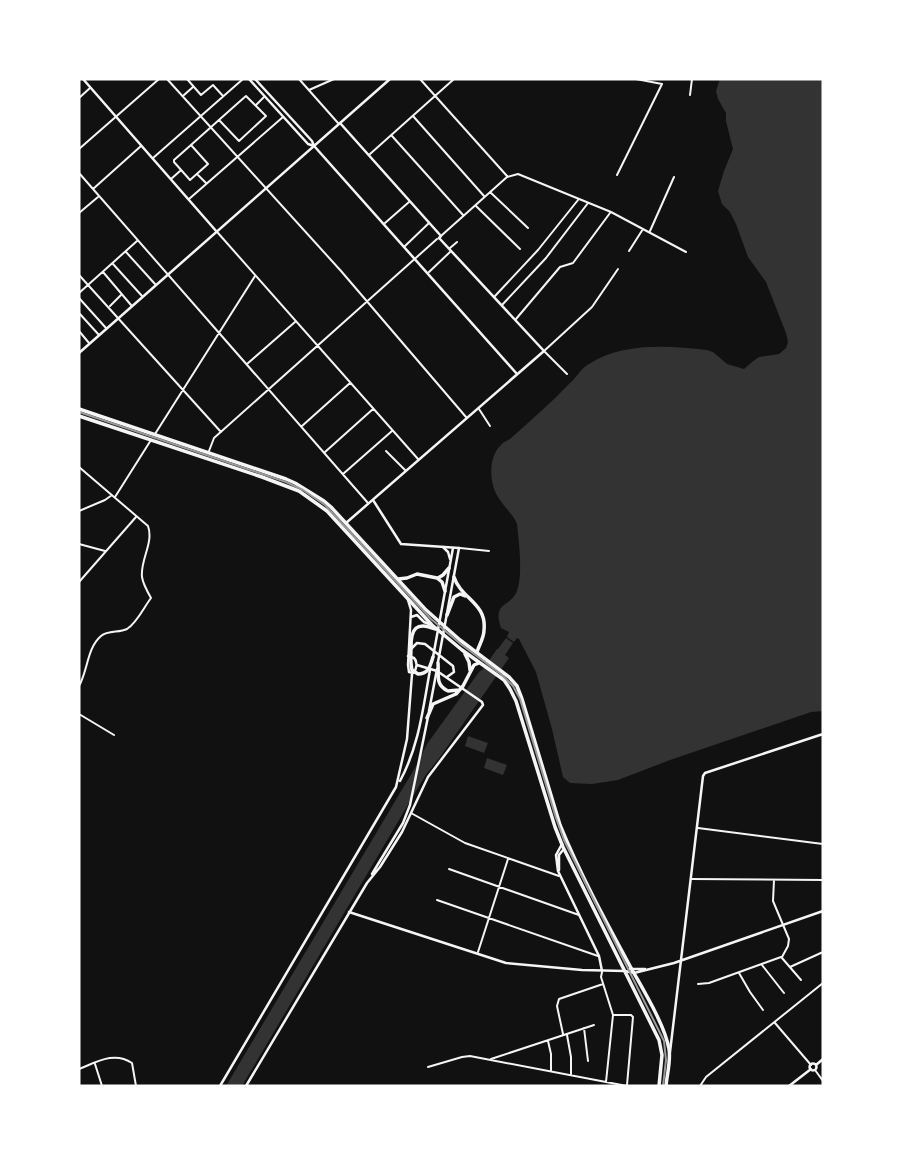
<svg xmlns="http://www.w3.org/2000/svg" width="902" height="1165" font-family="Cabin,sans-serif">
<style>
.water{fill:#333}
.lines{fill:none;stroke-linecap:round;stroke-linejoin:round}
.minor{stroke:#f5f5f5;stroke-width:2}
.tertiary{stroke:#f5f5f5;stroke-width:2.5}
.secondary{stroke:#f5f5f5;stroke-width:2.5}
.primary{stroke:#f5f5f5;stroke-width:3.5}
.tram{stroke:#9a9a9a;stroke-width:2}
</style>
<rect width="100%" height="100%" fill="#111"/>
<path class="water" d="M 720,79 L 823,79 L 823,711 L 811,712 L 670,760 L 618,780 L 592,784 L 570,783 L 563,777 L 552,729 L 536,672 L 519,639 L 517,638 L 514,642 L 507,637 L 509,632 L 501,628 C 492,601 510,608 517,591 C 523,574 519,543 517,524 C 513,514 504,507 498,497 C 489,483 488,457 501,445 C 503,442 507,441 510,439 C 530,421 551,403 570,383 C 577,377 581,368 589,364 C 624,342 668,346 707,350 L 713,352 L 727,364 L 744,369 L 752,362 L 759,357 L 779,354 L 786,348 L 788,342 L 786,333 L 766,282 L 748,257 L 736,224 L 730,212 L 722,204 L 718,191 L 724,171 L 733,149 L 726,121 L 726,113 L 718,99 L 716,91 Z
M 506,638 L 513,643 L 505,655 L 509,658 L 440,757 L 425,776 L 242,1086 L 226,1086 L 416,766 L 427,744 L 479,672 L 483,669 L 497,649 L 498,649 Z
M 468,736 L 488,743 L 484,753 L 465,746 Z
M 487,758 L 507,765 L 503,775 L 484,768 Z"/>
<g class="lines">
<path class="minor" d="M 167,79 L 341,271 L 466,417
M 187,79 L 201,95 L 213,85 L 223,96
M 299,79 L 338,123
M 420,79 L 507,176
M 309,90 L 334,79
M 184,95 L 193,87
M 690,95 L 692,79
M 79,98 L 90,88
M 256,105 L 264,97
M 413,116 L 484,196
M 392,136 L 463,215
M 191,145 L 208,164 L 190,180 L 174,162 L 174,160 C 198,139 222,117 246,96 L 266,116 L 239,141 L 219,120
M 79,149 L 159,79
M 370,154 L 454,79
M 153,158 L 243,79
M 79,173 L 368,503
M 198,175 L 206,183
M 617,175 L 662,84 L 636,79
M 171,179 L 180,171
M 93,189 L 141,146
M 490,192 L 528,228
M 189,199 L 283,117
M 476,206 L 520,249
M 79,213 L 98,197
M 385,223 L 409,202
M 650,231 L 674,177
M 218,233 L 418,459
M 442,235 L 507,177 L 518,174 L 611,212 L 686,252
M 405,246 L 429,223
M 450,248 L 457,242
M 629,251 L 643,229
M 126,252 L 155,284
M 113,264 L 142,296
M 103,272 L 131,305
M 429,272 L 450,252
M 79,275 L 221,432
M 79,293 L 137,241
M 495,296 L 538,250 L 578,200
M 79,298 L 106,328
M 502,305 L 546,258 L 588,203
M 110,306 L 121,295
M 79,313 L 99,335
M 516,319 L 560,267 L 573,263 L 610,213
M 79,331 L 89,343
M 247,364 L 295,322
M 567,374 L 544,351 L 592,307 L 618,269
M 479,409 L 490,426
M 302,426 L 350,383
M 155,434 L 255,276
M 209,451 L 214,438 L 437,239
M 386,451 L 405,470
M 325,452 L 373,409
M 79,467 L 148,526 C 154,543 140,560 142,577 C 143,584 147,591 151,598 C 144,607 137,623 127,629 C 119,633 108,630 101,636 C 87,648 88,670 79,686
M 343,474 L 392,431
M 115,497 L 151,440
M 79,511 L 105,500 L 112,495
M 79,544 L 105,551
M 460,548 L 489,551
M 79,582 L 136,517
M 79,714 L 114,735
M 411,813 L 465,843 L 559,876
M 698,828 L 823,844
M 449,869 L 579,915
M 691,879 L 823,880
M 774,880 L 773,901 L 789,939 L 788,946 L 782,957
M 437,900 L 598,956
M 478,952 L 508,859
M 782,958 L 801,980
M 762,965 L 784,993
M 790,967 L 823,952
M 602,972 L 601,977 L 613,1015 L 606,1082
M 739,973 L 750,992 L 763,1010
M 698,984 L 709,983 L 781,957
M 614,1015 L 631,1015 L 633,1017 L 627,1085
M 775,1023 L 811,1065
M 584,1028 L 588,1061
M 563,1034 L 557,1006 L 559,999 L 603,984
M 567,1035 L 571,1057 L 571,1074
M 548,1041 L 551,1054 L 551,1070
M 491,1059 L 594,1025
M 95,1064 L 102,1086
M 428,1067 L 462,1057 L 470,1056 L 627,1086
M 79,1069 C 97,1062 114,1051 132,1063 L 136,1086
M 815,1070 L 823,1081
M 700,1086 L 706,1077 L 823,983"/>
<path class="tertiary" d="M 83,79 L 217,232
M 340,123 L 441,236 L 439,238 L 440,239 L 544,351 L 346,523
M 315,147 L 517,374
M 373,500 L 401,544 L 459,548
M 562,844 L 556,855 L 558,871 L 599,956 L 602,971
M 559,870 L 559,855 L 563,850
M 349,912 L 506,963 L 582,970 L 625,971 L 634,973 L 674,963 L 823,911
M 630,969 L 645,969
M 670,1052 L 703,776 L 705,773 L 823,734
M809.5 1067a3.5 3.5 0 1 1 7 0a3.5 3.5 0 1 1-7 0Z
M 816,1065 L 823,1059
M 789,1086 L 811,1069"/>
<path class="secondary" d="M 249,79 L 308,144 L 314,146
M 255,79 L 312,141 L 314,146
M 79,353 L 390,79
M 443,547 L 448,552 L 450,559
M 408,600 L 411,610 L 408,665 L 409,672 L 413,673 C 417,669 418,662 414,658 L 408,656
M 411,617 L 417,615 L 424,622 L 429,624
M 411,649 L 417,643 L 425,644 L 453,666 L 454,672 L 447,677
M 433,657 L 453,548
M 438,662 L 459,548
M 429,711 L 437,669
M 400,781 C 419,746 423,708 430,670
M 372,874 L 403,823 L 410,805 L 428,717
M 220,1086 L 396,787 L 407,739 L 412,674
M 246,1086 L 367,883 L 380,867 L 402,832 L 428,777 L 483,705 L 482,702 L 437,671 L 417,665"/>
<path class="primary" d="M 79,409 L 286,479 L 295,483 L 324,501 L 331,507 L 425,609 L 460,640 L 509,677 L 517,686 L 522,699 L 560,825 C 580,874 605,920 630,966 C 642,988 665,1025 669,1049 C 671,1061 667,1074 666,1086
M 79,416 L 262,477 L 299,491 L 327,511 L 432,625 L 462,650 L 504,680 L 510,689 L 516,701 L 555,827 L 563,847 L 659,1040 L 662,1055 L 659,1086
M 454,577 C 461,599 487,603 484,630 C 484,638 479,645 477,652
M 438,578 L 443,575 L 449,568
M 398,579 L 407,578 L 417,574 L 437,578 L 442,582 L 445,591
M 447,615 L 454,597 L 460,594 L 465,596
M 465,654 L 469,662 L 470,670
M 433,657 C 430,666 429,674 418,674 L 412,670 C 410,662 411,655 411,647 C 411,629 416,621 435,629
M 438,663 C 439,675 435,685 448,691 L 459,690
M 427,718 L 433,704 L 456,694 L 463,686 L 474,665 L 479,663"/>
<path class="tram" d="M 79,412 L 286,482 L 303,490 L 325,505 L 431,619 L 462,645 L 501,674 L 513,686 L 520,699 L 556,818 L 564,840 L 664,1041 L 666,1060 L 663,1086"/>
</g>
<rect width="902" height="1165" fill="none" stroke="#ffffff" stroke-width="161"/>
</svg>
